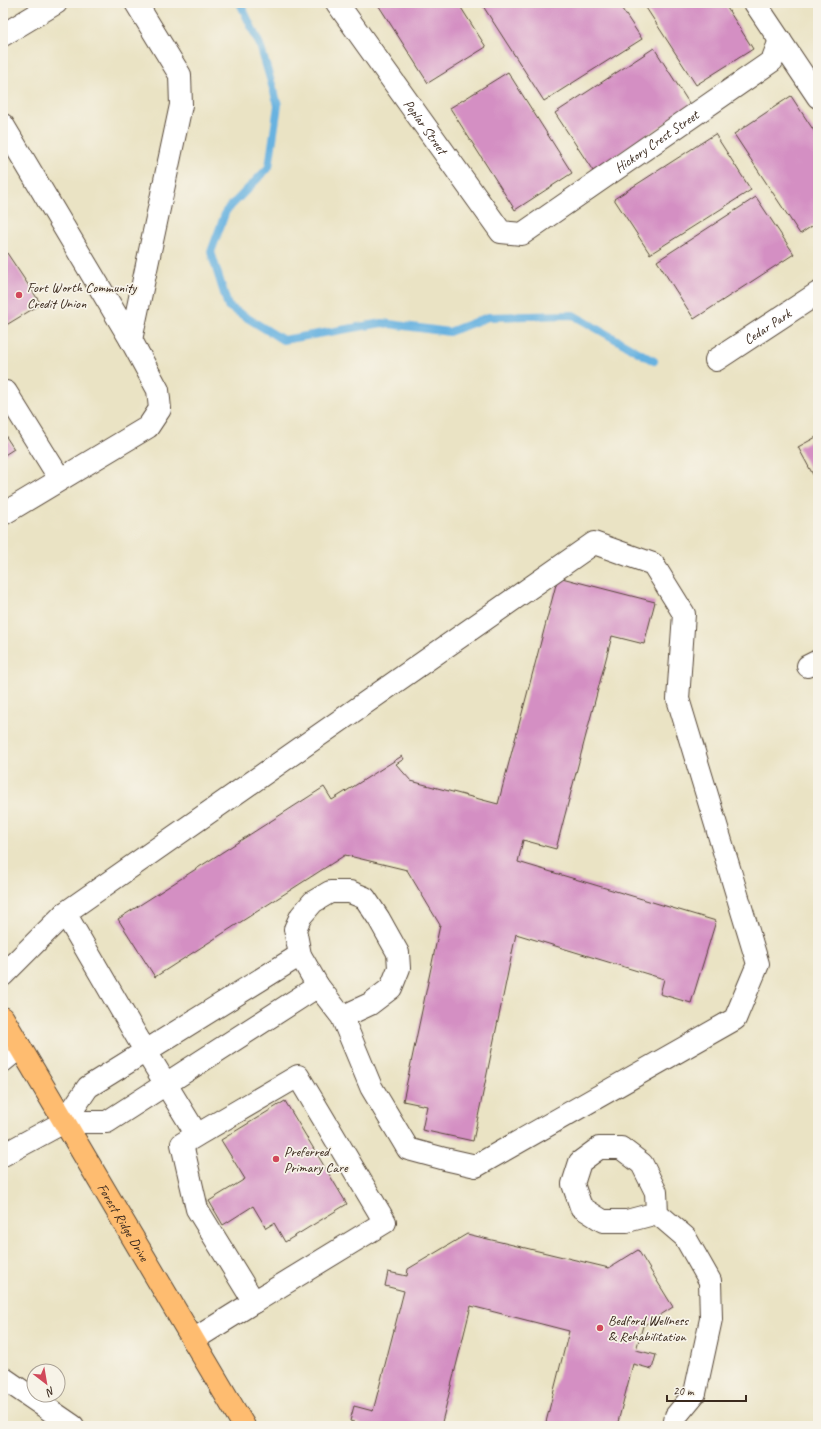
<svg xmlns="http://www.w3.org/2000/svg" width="821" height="1429" font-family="Caveat,sans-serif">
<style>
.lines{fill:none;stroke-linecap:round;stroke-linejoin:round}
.stream{stroke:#67b2e0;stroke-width:8}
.building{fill:#d48fc3}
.minor-casing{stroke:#554637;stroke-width:24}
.major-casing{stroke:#554637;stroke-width:24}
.minor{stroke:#fff;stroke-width:22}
.major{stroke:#febc70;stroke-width:22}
.poi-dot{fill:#d1495b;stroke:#f7f3e8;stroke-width:1.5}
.labels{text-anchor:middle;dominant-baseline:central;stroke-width:3.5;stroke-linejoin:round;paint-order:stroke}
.street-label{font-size:14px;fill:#3b2a1e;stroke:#f7f3e8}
.poi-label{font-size:14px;fill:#3b2a1e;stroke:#f7f3e8;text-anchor:start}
</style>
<rect width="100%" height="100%" fill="#f7f3e8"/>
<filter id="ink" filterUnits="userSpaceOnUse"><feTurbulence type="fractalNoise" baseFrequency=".025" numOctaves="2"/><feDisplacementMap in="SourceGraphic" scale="8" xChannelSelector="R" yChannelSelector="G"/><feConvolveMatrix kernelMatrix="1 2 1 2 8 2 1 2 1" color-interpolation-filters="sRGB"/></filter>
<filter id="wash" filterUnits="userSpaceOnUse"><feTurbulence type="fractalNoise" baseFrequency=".012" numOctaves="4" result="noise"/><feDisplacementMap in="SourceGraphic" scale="16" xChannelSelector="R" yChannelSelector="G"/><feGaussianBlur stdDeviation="0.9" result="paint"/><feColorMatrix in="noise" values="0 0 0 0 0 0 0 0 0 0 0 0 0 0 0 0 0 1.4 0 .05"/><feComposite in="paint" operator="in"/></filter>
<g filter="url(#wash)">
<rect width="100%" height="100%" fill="#eae3c4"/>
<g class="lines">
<path class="stream" d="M 240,3 L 260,45 L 278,105 L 269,167 L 226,211 L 211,252 L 228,306 L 283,340 L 382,323 L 449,332 L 488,317 L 573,315 L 654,361"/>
</g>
<g id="blocks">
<path class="building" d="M 377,3 L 458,3 L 486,47 L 428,83 Z
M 481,3 L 618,3 L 642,39 L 544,101 Z
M 643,3 L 724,3 L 753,49 L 696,85 Z
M 654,48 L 691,106 L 593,171 L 555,113 Z
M 508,72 L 572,173 L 515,210 L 450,108 Z
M 791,96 L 818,137 L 818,222 L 800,234 L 734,134 Z
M 715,134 L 751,190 L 650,254 L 614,199 Z
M 756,197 L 794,254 L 694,319 L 657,261 Z
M 3,247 L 41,304 L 3,327 Z
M 3,432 L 14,449 L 3,456 Z
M 818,436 L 818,484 L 798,447 Z
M 558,577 L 655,602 L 644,644 L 612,636 L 556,849 L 523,840 L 518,862 L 716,921 L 691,1003 L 660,994 L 664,979 L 516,934 L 473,1141 L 422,1130 L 427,1106 L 403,1101 L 440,925 L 407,870 L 345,855 L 155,977 L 118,919 L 324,787 L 332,800 L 402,756 L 404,759 L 396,764 L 411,781 L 498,804 Z
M 285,1101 L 347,1204 L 285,1242 L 274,1223 L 266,1228 L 253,1206 L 223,1225 L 209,1201 L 245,1179 L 221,1140 Z
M 467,1234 L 609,1268 L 638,1250 L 673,1307 L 643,1326 L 636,1350 L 656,1355 L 652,1369 L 633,1364 L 617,1426 L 545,1426 L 569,1331 L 471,1306 L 441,1426 L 368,1426 L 350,1421 L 354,1406 L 373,1411 L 404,1291 L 385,1286 L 388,1272 L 407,1276 L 408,1269 Z"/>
</g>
</g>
<g filter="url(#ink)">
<use href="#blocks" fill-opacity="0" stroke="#554637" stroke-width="1"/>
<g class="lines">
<g class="minor-casing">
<g id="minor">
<path id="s1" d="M 337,3 L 501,232 L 522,234 L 772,61 L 780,40"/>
<path d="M 755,3 L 818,97"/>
<path d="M 3,35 L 56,3"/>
<path d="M 3,125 L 131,340 L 158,390 L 160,409 L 148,427 L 3,514"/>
<path d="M 131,340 L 181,105 L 180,75 L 136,3"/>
<path id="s2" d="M 716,360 L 818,293"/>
<path d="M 3,394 L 6,392 L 60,479"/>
<path d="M 808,666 L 818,661"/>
<path d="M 65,913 L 137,1037 L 197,1135 L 298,1076 L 385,1222 L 254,1302 L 197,1209 L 182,1144 L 197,1135"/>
<path d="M 3,975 L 65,913 L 594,543 L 653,564 L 684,614 L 678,699 L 758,964 L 735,1019 L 476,1166 L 445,1159 L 408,1149 L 371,1087 L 342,1017 L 318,986 L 300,955 L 295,929 L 301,916 L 313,902 L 330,892 L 350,892 L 365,898 L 379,919 L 398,953 L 399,968 L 391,988 L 370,1004 L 342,1017"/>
<path d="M 3,1061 L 20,1047"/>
<path d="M 64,1122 L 107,1122 L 318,986"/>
<path d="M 3,1155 L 64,1122 L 88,1087 L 300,955"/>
<path d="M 657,1213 L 627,1221 L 603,1221 L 581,1207 L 573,1184 L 580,1162 L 599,1148 L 621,1148 L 642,1164 L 656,1192 L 657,1213 L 685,1237 L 710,1281 L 711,1319 L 695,1393 L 676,1416 L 674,1426"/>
<path d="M 193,1340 L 254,1302"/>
<path d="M 3,1378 L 73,1426"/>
</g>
</g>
<g class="major-casing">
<g id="major">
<path id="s3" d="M 3,1018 L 244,1426"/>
</g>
</g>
<use href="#minor" class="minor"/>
<use href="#major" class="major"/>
</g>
</g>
<g class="poi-dot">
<circle cx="19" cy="295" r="4"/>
<circle cx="276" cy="1159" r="4"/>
<circle cx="600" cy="1328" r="4"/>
</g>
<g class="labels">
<g class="street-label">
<text stroke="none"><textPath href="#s1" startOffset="152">Poplar Street</textPath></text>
<text stroke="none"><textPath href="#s1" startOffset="466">Hickory Crest Street</textPath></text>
<text stroke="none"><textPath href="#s2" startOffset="61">Cedar Park</textPath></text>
<text stroke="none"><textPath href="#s3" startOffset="237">Forest Ridge Drive</textPath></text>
</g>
<g class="poi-label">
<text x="27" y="287">Fort Worth Community<tspan x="27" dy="16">Credit Union</tspan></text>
<text x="284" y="1151">Preferred<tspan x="284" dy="16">Primary Care</tspan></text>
<text x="608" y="1320">Bedford Wellness<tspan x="608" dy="16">&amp; Rehabilitation</tspan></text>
</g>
</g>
<rect width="821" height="1429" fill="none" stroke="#f7f3e8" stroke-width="16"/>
<g transform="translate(46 1383) rotate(149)"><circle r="19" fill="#f7f3e8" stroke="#aca397"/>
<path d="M0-3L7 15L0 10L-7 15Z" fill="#d1495b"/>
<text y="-6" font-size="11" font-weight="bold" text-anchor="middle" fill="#3b2a1e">N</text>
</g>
<path d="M667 1395v6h79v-6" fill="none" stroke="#3b2a1e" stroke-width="2"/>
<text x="673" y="1395" font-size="12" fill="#3b2a1e" stroke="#f7f3e8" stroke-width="3" paint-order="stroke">20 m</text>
</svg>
